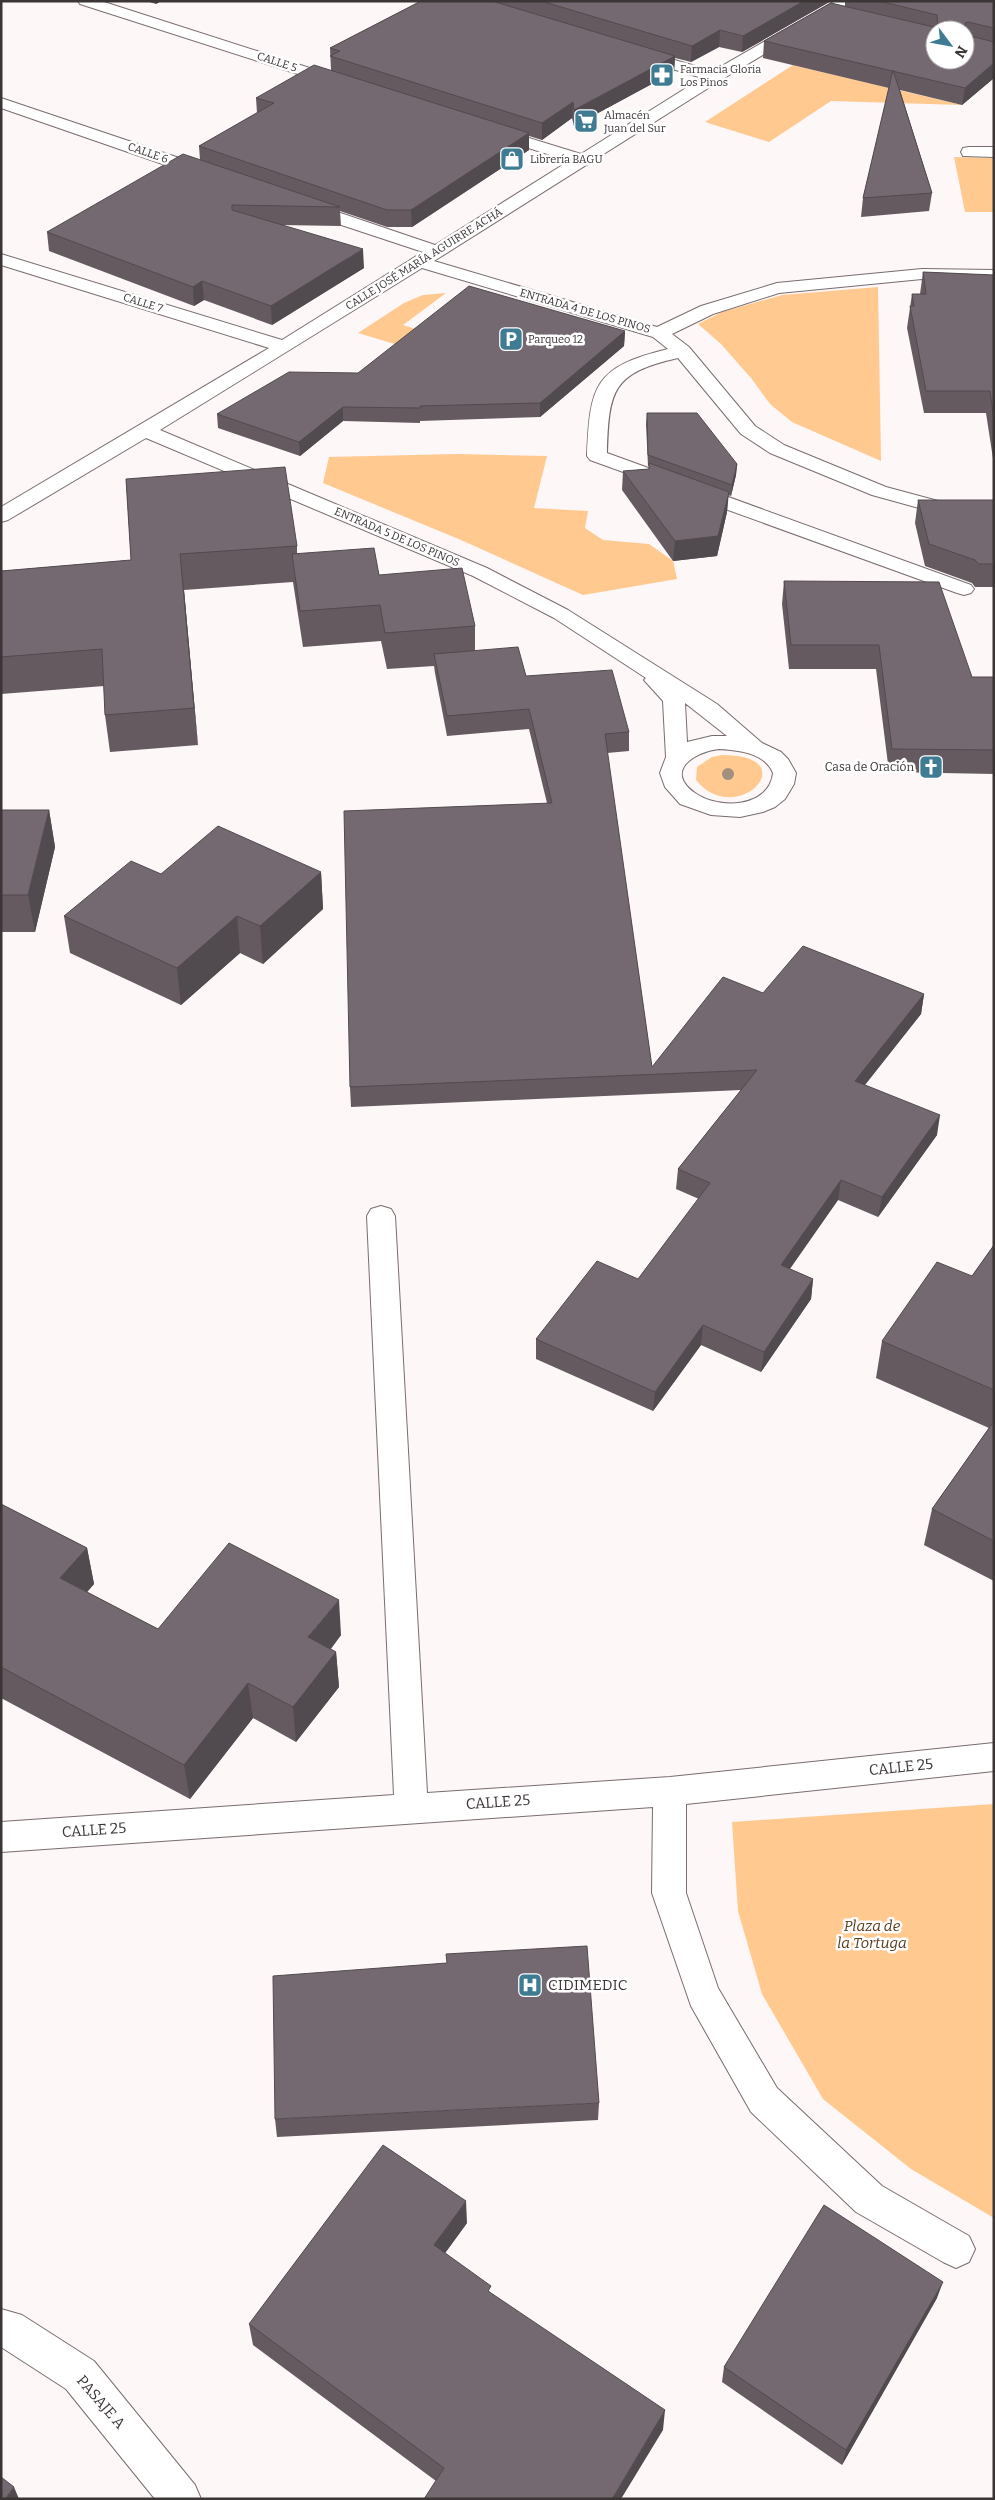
<svg xmlns="http://www.w3.org/2000/svg" width="995" height="2500" font-family="Bitter,serif">
<style>
.green{fill:#ffc990}
.lines{fill:none;stroke-linecap:round;stroke-linejoin:round}
.minor-casing{stroke:#7a6c6e;stroke-width:2}
.minor{fill:#fff;fill-rule:evenodd}
.tree{fill:#a2907f}
.wall{fill:#645a60}
.shaded-wall{fill:#514a4e}
.building{fill:#746970;stroke:#514a4e;fill-rule:evenodd}
.labels{text-anchor:middle;dominant-baseline:central;stroke-width:5;stroke-linejoin:round;paint-order:stroke}
.far-street-label{font-size:11px;fill:#3b3536;stroke:#fff}
.far-poi-label{font-size:11px;fill:#3b3536;stroke:#fff;text-anchor:start}
.poi-label{font-size:12px;fill:#3b3536;stroke:#fff;text-anchor:end}
.near-street-label{font-size:15px;fill:#3b3536;stroke:#fff}
.near-park-label{font-size:15px;font-style:italic;fill:#583c1c;stroke:#fff}
.near-poi-label{font-size:15px;fill:#3b3536;stroke:#fff;text-anchor:start}
</style>
<rect width="100%" height="100%" fill="#fdf7f7"/>
<path class="green" d="M 793,65 L 801,67 L 962,105 L 831,101 L 769,142 L 705,122 Z
M 954,157 L 994,158 L 994,212 L 965,212 Z
M 878,287 L 881,461 L 792,422 L 770,404 L 751,378 L 721,344 L 698,324 L 722,312 L 782,295 Z
M 446,293 L 403,325 L 428,333 L 408,348 L 358,333 L 404,303 L 423,295 Z
M 457,454 L 547,456 L 534,508 L 588,511 L 585,528 L 603,540 L 649,544 L 673,561 L 677,579 L 583,595 L 461,540 L 323,483 L 329,457 Z
M 722,755 C 808,755 736,830 696,780 L 697,767 L 712,757 Z
M 994,1804 L 994,2218 L 911,2169 L 823,2099 L 762,1994 L 738,1911 L 732,1822 Z"/>
<g class="lines">
<g class="minor-casing">
<path id="minor" d="M 78,1 L 101,1 L 344,79 L 346,82 L 338,87 L 332,85 L 80,4 Z
M 835,1 L 853,1 L 721,80 L 434,261 L 657,327 L 701,306 L 777,283 L 922,269 L 994,270 L 994,280 L 922,279 L 779,293 L 713,314 L 672,334 L 689,347 L 755,426 L 784,445 L 886,487 L 938,501 L 994,506 L 994,518 L 937,513 L 872,495 L 770,453 L 741,434 L 678,358 C 612,373 609,390 607,453 L 971,585 L 974,589 L 971,593 L 964,595 L 957,593 L 590,460 L 587,456 C 590,385 594,367 668,349 L 653,337 L 422,268 L 160,430 L 487,568 L 568,610 L 717,704 L 762,743 L 781,752 L 788,759 L 796,773 L 794,784 L 785,799 L 775,807 L 763,812 L 740,817 L 711,815 L 680,804 L 665,787 L 660,773 L 666,757 L 663,701 L 644,680 L 646,678 L 554,618 L 473,576 L 146,438 L 8,520 L 1,522 L 1,507 L 269,348 L 1,265 L 1,254 L 282,340 L 423,252 L 299,211 L 296,207 L 299,203 L 311,203 L 435,245 L 569,161 L 488,135 L 486,132 L 488,129 L 500,129 L 581,154 L 702,78 L 633,57 L 630,54 L 633,51 L 643,51 L 713,71 ZM 685,703 L 727,736 L 712,736 L 687,742 ZM 719,749 C 738,750 765,753 773,773 C 769,808 719,810 695,793 C 664,771 694,752 719,749 Z
M 1,98 L 212,169 L 214,173 L 212,177 L 200,177 L 1,108 Z
M 969,147 L 994,147 L 994,157 L 963,156 L 961,152 L 963,148 Z
M 381,1206 L 391,1209 L 395,1216 L 427,1793 L 670,1777 L 994,1743 L 994,1771 L 686,1804 L 686,1893 L 718,1988 L 777,2088 L 882,2186 L 969,2236 L 975,2249 L 969,2262 L 956,2268 L 943,2262 L 856,2212 L 751,2112 L 691,2006 L 652,1893 L 653,1807 L 1,1852 L 1,1822 L 394,1795 L 367,1216 L 371,1209 Z
M 1,2309 L 22,2315 L 94,2361 L 195,2485 L 201,2499 L 155,2499 L 66,2389 L 1,2347 Z"/>
</g>
<use href="#minor" class="minor"/>
</g>
<circle class="tree" cx="728" cy="774" r="6"/>
<path class="wall" d="M 146,1 L 161,1 L 156,4 Z
M 421,1 L 831,1 L 742,52 L 719,47 L 691,62 L 675,58 L 674,72 L 574,126 L 572,118 L 542,140 L 529,136 L 529,150 L 412,227 L 387,227 L 340,211 L 341,226 L 281,225 L 364,268 L 272,325 L 204,300 L 194,306 L 49,251 L 47,232 L 200,160 L 199,146 L 257,113 L 256,98 L 331,70 L 330,48 Z
M 845,1 L 994,1 L 994,78 L 962,105 L 900,90 L 932,193 L 929,211 L 861,217 L 863,198 L 889,88 L 763,58 L 764,41 L 845,6 Z
M 923,272 L 994,275 L 994,465 L 986,413 L 924,413 L 907,328 L 912,294 L 920,294 Z
M 625,331 L 624,346 L 540,417 L 420,421 L 420,423 L 343,421 L 300,456 L 218,428 L 217,414 L 358,373 Z
M 647,413 L 737,464 L 736,475 L 731,496 L 728,495 L 727,512 L 717,556 L 673,561 L 622,490 L 623,471 L 649,469 L 649,466 L 648,466 L 646,424 Z
M 126,479 L 297,546 L 297,554 L 379,575 L 475,626 L 475,651 L 526,676 L 629,732 L 629,751 L 607,753 L 652,1067 L 763,993 L 924,994 L 921,1014 L 865,1085 L 937,1135 L 878,1217 L 838,1200 L 790,1269 L 813,1279 L 811,1299 L 761,1372 L 701,1345 L 653,1411 L 536,1359 L 536,1339 L 638,1279 L 699,1199 L 676,1189 L 678,1169 L 741,1090 L 351,1107 L 350,1087 L 547,803 L 529,729 L 447,736 L 435,673 L 434,666 L 387,669 L 381,641 L 303,647 L 293,582 L 184,590 L 198,745 L 110,752 L 105,715 L 104,686 L 1,694 L 1,571 L 131,560 Z
M 918,500 L 994,500 L 994,587 L 975,587 L 972,583 L 925,566 L 915,523 Z
M 784,581 L 972,677 L 994,677 L 994,774 L 889,772 L 876,669 L 789,669 L 782,604 Z
M 1,810 L 49,810 L 55,847 L 35,932 L 1,932 Z
M 321,872 L 323,909 L 263,964 L 240,953 L 181,1005 L 70,953 L 64,916 L 161,874 Z
M 994,1245 L 994,1581 L 924,1545 L 932,1509 L 989,1428 L 876,1378 L 882,1341 L 972,1276 Z
M 1,1504 L 87,1548 L 94,1584 L 87,1592 L 158,1629 L 341,1635 L 331,1649 L 336,1652 L 339,1687 L 296,1742 L 253,1718 L 190,1799 L 1,1698 Z
M 599,2103 L 598,2120 L 277,2137 L 275,2119 Z
M 467,2223 L 445,2253 L 491,2293 L 663,2430 L 436,2481 L 253,2345 L 249,2324 Z
M 937,2298 L 842,2465 L 722,2382 L 724,2367 Z"/>
<path class="shaded-wall" d="M 155,1 L 161,1 L 156,4 Z
M 804,1 L 831,1 L 742,52 L 743,36 Z
M 720,30 L 719,47 L 691,62 L 692,46 Z
M 675,56 L 674,72 L 574,126 L 574,110 Z
M 994,63 L 994,78 L 962,105 L 965,88 Z
M 573,102 L 572,118 L 542,140 L 542,123 Z
M 529,133 L 529,150 L 412,227 L 411,210 Z
M 363,249 L 364,268 L 272,325 L 271,306 Z
M 202,281 L 204,300 L 194,306 L 193,287 Z
M 625,331 L 624,346 L 540,417 L 540,403 Z
M 343,407 L 343,421 L 300,456 L 299,442 Z
M 737,464 L 736,475 L 731,496 L 732,485 Z
M 729,492 L 727,512 L 717,556 L 673,561 L 675,541 Z
M 180,554 L 184,590 L 198,745 L 194,708 Z
M 49,810 L 55,847 L 35,932 L 28,895 Z
M 321,872 L 323,909 L 263,964 L 260,926 Z
M 237,916 L 240,953 L 181,1005 L 177,968 Z
M 924,994 L 921,1014 L 852,1101 L 855,1081 Z
M 940,1115 L 937,1135 L 878,1217 L 882,1197 Z
M 841,1180 L 838,1200 L 778,1285 L 781,1265 Z
M 813,1279 L 811,1299 L 761,1372 L 764,1352 Z
M 703,1325 L 701,1345 L 653,1411 L 655,1392 Z
M 87,1548 L 94,1584 L 68,1614 L 60,1578 Z
M 339,1600 L 341,1635 L 312,1672 L 308,1637 Z
M 336,1652 L 339,1687 L 296,1742 L 293,1707 Z
M 248,1683 L 253,1718 L 190,1799 L 184,1765 Z
M 466,2201 L 467,2223 L 435,2267 L 434,2245 Z
M 943,2282 L 937,2298 L 842,2465 L 846,2450 Z
M 665,2410 L 663,2430 L 621,2499 L 612,2499 Z
M 14,2487 L 19,2499 L 5,2499 Z"/>
<path class="building" d="M 421,1 L 492,1 L 675,56 L 574,110 L 573,102 L 542,123 L 330,56 L 340,51 L 330,48 Z
M 541,1 L 804,1 L 743,36 L 720,30 L 692,46 Z
M 879,1 L 994,1 L 994,28 L 968,22 L 965,23 L 967,35 L 994,42 L 994,63 L 965,88 L 764,41 L 831,3 L 938,28 L 937,15 ZM 935,30 L 965,30 L 965,60 L 935,60 Z
M 314,65 L 529,133 L 411,210 L 387,210 L 199,146 L 274,103 L 256,98 Z
M 893,70 L 932,193 L 863,198 Z
M 183,154 L 340,207 L 232,205 L 232,210 L 363,249 L 271,306 L 202,281 L 193,287 L 47,232 Z
M 923,272 L 994,275 L 994,419 L 990,391 L 926,391 L 910,306 L 914,306 L 912,294 L 926,294 Z
M 469,286 L 625,331 L 540,403 L 420,406 L 420,408 L 343,407 L 299,442 L 217,414 L 289,372 L 358,373 Z
M 647,413 L 697,413 L 737,464 L 732,485 L 648,455 Z
M 649,463 L 729,492 L 718,536 L 675,541 L 623,471 L 649,469 Z
M 285,467 L 297,546 L 180,554 L 194,708 L 105,715 L 102,649 L 1,657 L 1,571 L 131,560 L 126,479 Z
M 918,500 L 994,500 L 994,564 L 979,564 L 975,560 L 929,544 Z
M 374,548 L 379,575 L 462,568 L 475,626 L 385,633 L 380,605 L 300,611 L 292,554 Z
M 784,581 L 939,582 L 972,677 L 994,677 L 994,750 L 892,749 L 879,645 L 791,645 Z
M 518,647 L 526,676 L 612,670 L 629,732 L 605,734 L 652,1067 L 723,977 L 763,993 L 803,946 L 924,994 L 855,1081 L 940,1115 L 882,1197 L 841,1180 L 781,1265 L 813,1279 L 764,1352 L 703,1325 L 655,1392 L 536,1339 L 597,1261 L 638,1279 L 710,1183 L 678,1169 L 757,1070 L 350,1087 L 344,811 L 552,803 L 529,709 L 447,716 L 434,654 Z
M 1,810 L 49,810 L 28,895 L 1,895 Z
M 218,826 L 321,872 L 260,926 L 237,916 L 177,968 L 64,916 L 131,861 L 161,874 Z
M 994,1245 L 994,1390 L 882,1341 L 937,1262 L 972,1276 Z
M 994,1421 L 994,1541 L 932,1509 Z
M 1,1504 L 87,1548 L 60,1578 L 158,1629 L 229,1543 L 339,1600 L 308,1637 L 336,1652 L 293,1707 L 248,1683 L 184,1765 L 1,1667 Z
M 587,1946 L 599,2103 L 275,2119 L 273,1976 L 447,1963 L 446,1954 Z
M 383,2145 L 466,2201 L 434,2245 L 491,2286 L 488,2291 L 665,2410 L 612,2499 L 424,2499 L 444,2468 L 249,2324 Z
M 824,2205 L 943,2282 L 846,2450 L 724,2367 Z
M 1,2477 L 14,2487 L 5,2499 L 1,2499 Z"/>
<defs>
<g id="pharmacy-square" transform="scale(1.25)"><rect x="-9" y="-9" width="18" height="18" rx="4" fill="#3f7c93" stroke="#fff"/><path d="M-2-6h4v4h4v4h-4v4h-4v-4h-4v-4h4Z" fill="#fff"/></g>
<g id="supermarket-square" transform="scale(1.25)"><rect x="-9" y="-9" width="18" height="18" rx="4" fill="#3f7c93" stroke="#fff"/><path d="M-6-5.5h2.5l.6 2H6L4.5 2H-2.5L-4.4-4H-6ZM-1.5 3.2a1.3 1.3 0 1 0 .1 0ZM3 3.2a1.3 1.3 0 1 0 .1 0Z" fill="#fff"/></g>
<g id="shop-square" transform="scale(1.25)"><rect x="-9" y="-9" width="18" height="18" rx="4" fill="#3f7c93" stroke="#fff"/><path d="M-5-2.5h2.3a2.7 3.5 0 0 1 5.4 0H5L5.5 6h-11ZM-1.5-2.5h3a1.5 2.3 0 0 0-3 0Z" fill="#fff"/></g>
<g id="parking-square" transform="scale(1.25)"><rect x="-9" y="-9" width="18" height="18" rx="4" fill="#3f7c93" stroke="#fff"/><path d="M-3.5-5.5H1a3.5 3.5 0 0 1 0 7H-1V5.5H-3.5ZM-1-3.4V-.6H.8a1.4 1.4 0 0 0 0-2.8Z" fill="#fff"/></g>
<g id="church-square" transform="scale(1.25)"><rect x="-9" y="-9" width="18" height="18" rx="4" fill="#3f7c93" stroke="#fff"/><path d="M-1.2-6h2.4v3.5h3.3v2.4h-3.3V6h-2.4V-.1h-3.3v-2.4h3.3Z" fill="#fff"/></g>
<g id="hospital-square" transform="scale(1.25)"><rect x="-9" y="-9" width="18" height="18" rx="4" fill="#3f7c93" stroke="#fff"/><path d="M-5-5h3v3.5h4V-5h3V5h-3V1.5h-4V5h-3Z" fill="#fff"/></g>
</defs>
<g fill-rule="evenodd">
<use href="#pharmacy-square" x="662" y="75"/>
<use href="#supermarket-square" x="586" y="121"/>
<use href="#shop-square" x="512" y="159"/>
<use href="#parking-square" x="511" y="339"/>
<use href="#church-square" x="931" y="767"/>
<use href="#hospital-square" x="530" y="1985"/>
</g>
<g class="labels">
<g class="far-street-label">
<text transform="translate(277 62) rotate(18)">CALLE 5</text>
<text transform="translate(148 153) rotate(19)">CALLE 6</text>
<text transform="translate(424 259) rotate(-32)">CALLE JOSÉ MARÍA AGUIRRE ACHÁ</text>
<text transform="translate(143 303) rotate(17)">CALLE 7</text>
<text transform="translate(585 311) rotate(16)">ENTRADA 4 DE LOS PINOS</text>
<text transform="translate(397 537) rotate(23)">ENTRADA 5 DE LOS PINOS</text>
</g>
<g class="far-poi-label">
<text x="680" y="69">Farmacia Gloria<tspan x="680" dy="13">Los Pinos</tspan></text>
<text x="604" y="115">Almacén<tspan x="604" dy="13">Juan del Sur</tspan></text>
<text x="530" y="159">Librería BAGU</text>
<text x="528" y="339">Parqueo 12</text>
</g>
<g class="poi-label">
<text x="914" y="767">Casa de Oración</text>
</g>
<g class="near-street-label">
<text transform="translate(901 1767) rotate(-6)">CALLE 25</text>
<text transform="translate(498 1802) rotate(-4)">CALLE 25</text>
<text transform="translate(94 1830) rotate(-4)">CALLE 25</text>
<text transform="translate(101 2402) rotate(49)">PASAJE A</text>
</g>
<g class="near-park-label">
<text x="872" y="1926">Plaza de<tspan x="872" dy="17">la Tortuga</tspan></text>
</g>
<g class="near-poi-label">
<text x="548" y="1985">CIDIMEDIC</text>
</g>
</g>
<rect width="995" height="2500" fill="none" stroke="#3b3536" stroke-width="5"/>
<g transform="translate(950 45) rotate(122)"><circle r="24" fill="#ffffff" stroke="#b1aeaf"/>
<path d="M0-4L9 19L0 12L-9 19Z" fill="#3f7c93"/>
<text y="-8" font-size="14" font-weight="bold" text-anchor="middle" fill="#3b3536">N</text>
</g>
</svg>
